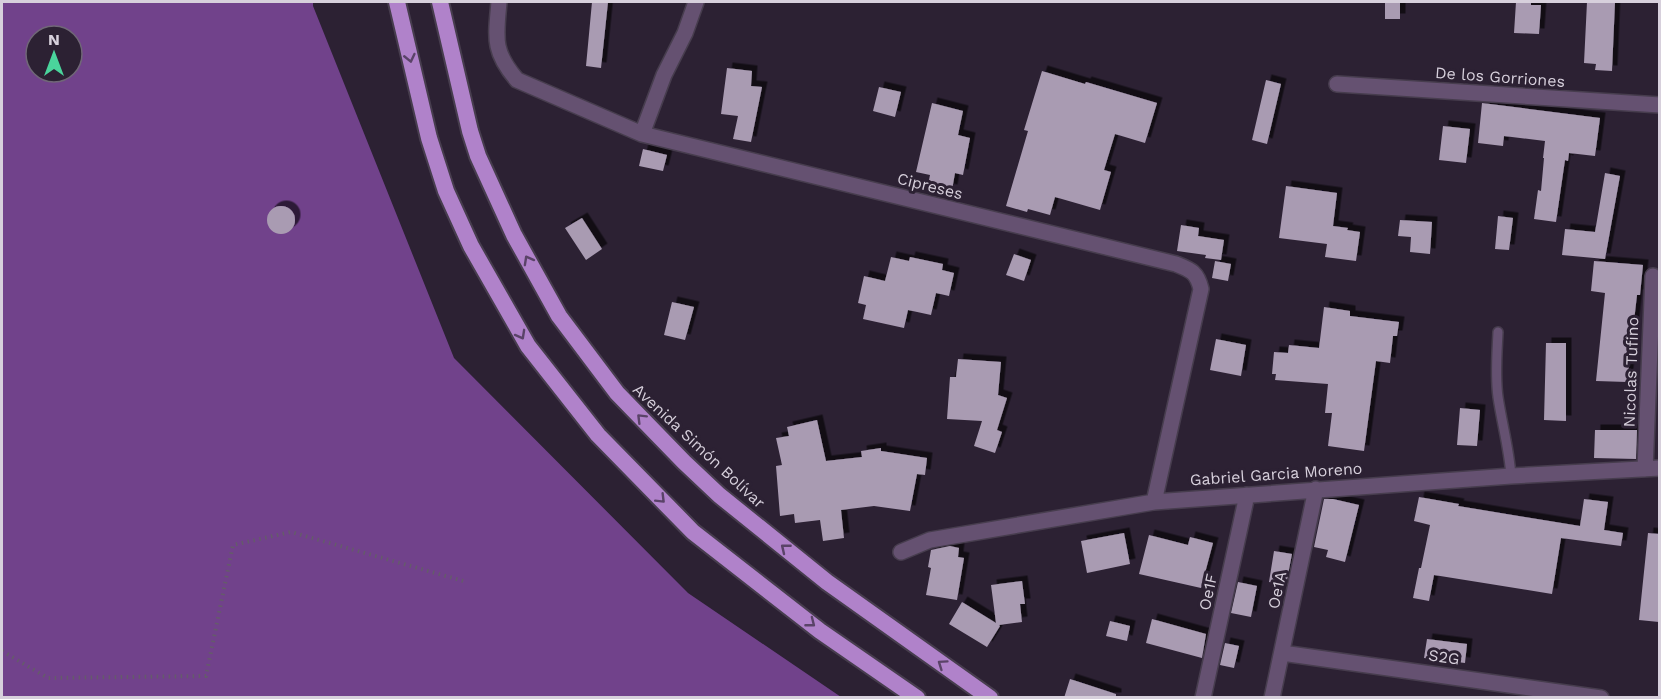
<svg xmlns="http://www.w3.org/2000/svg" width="1661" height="699" font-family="'Work Sans',sans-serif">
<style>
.forest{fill:#71428b;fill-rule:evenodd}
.building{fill:#a99bb2;filter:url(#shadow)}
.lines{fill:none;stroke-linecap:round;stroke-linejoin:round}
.service-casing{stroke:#473d4e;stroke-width:12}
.minor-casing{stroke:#473d4e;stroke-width:18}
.trunk-casing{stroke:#473d4e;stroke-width:20}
.path{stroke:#655b6b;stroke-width:4;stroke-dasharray:1.5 4.5;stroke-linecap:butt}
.service{stroke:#655171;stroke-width:9}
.minor{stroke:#655171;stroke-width:15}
.trunk{stroke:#b082ca;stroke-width:16}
.oneway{stroke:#5a4368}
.labels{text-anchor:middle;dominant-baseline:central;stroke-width:6;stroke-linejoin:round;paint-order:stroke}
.street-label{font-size:16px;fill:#d7d0dc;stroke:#2c2133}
</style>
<defs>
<filter id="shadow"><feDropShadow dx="5.5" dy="-5.5" stdDeviation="0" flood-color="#0009"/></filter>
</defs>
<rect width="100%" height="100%" fill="#2c2133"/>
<path class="forest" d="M 2,2 L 313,2 L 313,6 L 454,358 L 688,593 L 841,697 L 2,697 ZM 36,36 L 72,36 L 72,72 L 36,72 Z"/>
<path class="building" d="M 592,2 L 608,2 L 601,68 L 586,66 Z
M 1385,2 L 1400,2 L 1400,19 L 1385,19 Z
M 1516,2 L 1531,2 L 1531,5 L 1541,5 L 1539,34 L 1514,33 Z
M 1587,2 L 1615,2 L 1612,71 L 1595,70 L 1596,64 L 1584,63 Z
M 727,68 L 752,71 L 751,86 L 762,87 L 751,142 L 733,139 L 738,116 L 721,114 Z
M 1042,71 L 1085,84 L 1086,82 L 1157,103 L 1145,143 L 1115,134 L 1104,170 L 1111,172 L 1100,210 L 1055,197 L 1050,215 L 1028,209 L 1027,212 L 1006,206 L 1028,131 L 1024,130 Z
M 1266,80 L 1281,84 L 1267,144 L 1252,140 Z
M 879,87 L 901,92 L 895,117 L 873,111 Z
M 932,103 L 963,111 L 958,135 L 970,138 L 963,175 L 955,173 L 952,190 L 928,185 L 930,175 L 916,172 Z
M 1482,103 L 1600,118 L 1595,156 L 1569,153 L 1568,161 L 1565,160 L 1556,222 L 1534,219 L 1538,190 L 1541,191 L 1544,158 L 1543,158 L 1545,141 L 1504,136 L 1503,146 L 1478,143 Z
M 1443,126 L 1470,129 L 1466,163 L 1439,160 Z
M 643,149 L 667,155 L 663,171 L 639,166 Z
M 1605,173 L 1620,176 L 1605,259 L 1562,255 L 1565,229 L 1595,232 Z
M 1286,186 L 1337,193 L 1333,226 L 1348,228 L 1347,230 L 1360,232 L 1356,261 L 1325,257 L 1327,244 L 1279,238 Z
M267 220a14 14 0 1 1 28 0a14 14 0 1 1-28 0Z
M 1498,216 L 1513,218 L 1509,250 L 1495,249 Z
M 582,218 L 602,249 L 586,260 L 565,228 Z
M 1400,220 L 1432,222 L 1430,254 L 1410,252 L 1411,237 L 1398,236 Z
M 1181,225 L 1199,228 L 1198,236 L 1224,240 L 1221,260 L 1205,258 L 1206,255 L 1177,251 Z
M 1014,254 L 1031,260 L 1024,281 L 1006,275 Z
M 891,257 L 909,261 L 910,257 L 943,264 L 942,270 L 954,273 L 949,296 L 936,293 L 931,315 L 908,310 L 904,328 L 863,319 L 866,305 L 858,303 L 864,276 L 885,281 Z
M 1215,261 L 1231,264 L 1228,281 L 1212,278 Z
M 1594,261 L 1643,265 L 1640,295 L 1637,295 L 1627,382 L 1596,381 L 1605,293 L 1591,291 Z
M 672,302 L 694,307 L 685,340 L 664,335 Z
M 1324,307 L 1350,311 L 1350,316 L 1399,322 L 1397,336 L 1393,336 L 1390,363 L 1376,361 L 1364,451 L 1328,446 L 1332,413 L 1325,413 L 1328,384 L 1275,380 L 1276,374 L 1272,374 L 1274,352 L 1288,353 L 1289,345 L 1319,348 Z
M 1216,339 L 1246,345 L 1241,376 L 1210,370 Z
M 1546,343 L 1566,343 L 1566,421 L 1544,420 Z
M 958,359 L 1001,362 L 998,395 L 1007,398 L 997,430 L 1002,432 L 995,453 L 974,446 L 982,421 L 947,419 L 950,377 L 956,377 Z
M 1460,408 L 1480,410 L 1477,446 L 1457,445 Z
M 817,420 L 826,461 L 862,457 L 861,451 L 881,448 L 881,451 L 927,458 L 925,475 L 917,474 L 910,511 L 874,506 L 841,510 L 844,538 L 823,541 L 820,520 L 795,523 L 794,514 L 780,516 L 776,466 L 782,465 L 776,438 L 789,436 L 787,427 Z
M 1595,430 L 1637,430 L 1636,459 L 1594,458 Z
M 1419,497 L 1459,504 L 1458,506 L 1580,526 L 1584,499 L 1608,502 L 1604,530 L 1623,533 L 1621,546 L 1561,538 L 1552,594 L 1434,575 L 1429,601 L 1413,598 L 1419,568 L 1421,568 L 1430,525 L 1414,521 Z
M 1324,499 L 1333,499 L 1359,505 L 1345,562 L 1326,557 L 1328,550 L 1314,547 Z
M 1124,533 L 1130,564 L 1087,573 L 1081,541 Z
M 1648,533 L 1659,534 L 1659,622 L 1639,620 Z
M 1149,535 L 1188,545 L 1190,537 L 1213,543 L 1201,588 L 1139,574 Z
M 950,546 L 959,548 L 958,557 L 964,558 L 957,600 L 926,595 L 931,568 L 928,567 L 931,550 Z
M 1274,551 L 1292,554 L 1286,585 L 1269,582 Z
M 1022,581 L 1025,604 L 1020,604 L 1022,622 L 999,625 L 1000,626 L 987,647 L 949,624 L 962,602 L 996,623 L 991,585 Z
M 1238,582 L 1257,586 L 1251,617 L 1231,613 Z
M 1152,619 L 1206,634 L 1202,658 L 1146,643 Z
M 1110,621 L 1130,626 L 1127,641 L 1106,636 Z
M 1427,639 L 1467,644 L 1465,663 L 1424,658 Z
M 1225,643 L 1239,646 L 1234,668 L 1220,665 Z
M 1070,679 L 1116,694 L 1116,698 L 1064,698 Z"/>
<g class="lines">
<g class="service-casing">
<path id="service" d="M 1498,332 C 1497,354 1495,376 1498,397 C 1502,424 1509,448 1511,476"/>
</g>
<g class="minor-casing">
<path id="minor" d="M 499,2 C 496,37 492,51 517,80 L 642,134 L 1176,264 C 1191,270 1197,272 1201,289 L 1154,502
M 1337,84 L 1660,105
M 642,134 L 664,75 L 685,33 L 696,2
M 1645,469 L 1653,276
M 901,552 L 930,540 L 1154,502 L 1511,476 L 1660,468
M 1282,653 L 1601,698
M 1203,698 L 1247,495
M 1272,698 L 1316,489"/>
</g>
<g class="trunk-casing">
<path id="trunk" d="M 397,2 L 429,138 L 446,191 L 471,246 L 528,346 L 598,435 L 693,532 L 820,631 L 917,698
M 440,2 L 470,131 L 478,156 L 514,235 L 559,316 L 617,393 L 684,462 L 719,495 L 827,582 L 990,698"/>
</g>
<path class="path" d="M 2,651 L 48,678 L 206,676 L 233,545 L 291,532 L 467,582"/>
<use href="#service" class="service"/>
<use href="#minor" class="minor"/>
<use href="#trunk" class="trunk"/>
</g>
<defs><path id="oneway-chevron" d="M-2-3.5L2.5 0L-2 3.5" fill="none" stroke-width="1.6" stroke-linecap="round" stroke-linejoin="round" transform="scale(1.5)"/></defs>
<g class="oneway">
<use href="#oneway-chevron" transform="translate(410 58) rotate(77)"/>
<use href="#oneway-chevron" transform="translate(528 260) rotate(-119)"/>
<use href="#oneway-chevron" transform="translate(521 335) rotate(61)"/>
<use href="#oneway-chevron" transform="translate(641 418) rotate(-135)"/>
<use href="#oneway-chevron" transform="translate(661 499) rotate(45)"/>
<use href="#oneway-chevron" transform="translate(785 548) rotate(-141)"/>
<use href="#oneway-chevron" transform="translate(811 623) rotate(38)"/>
<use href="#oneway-chevron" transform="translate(942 664) rotate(-145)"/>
</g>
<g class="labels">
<g class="street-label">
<text transform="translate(1500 77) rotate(4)">De los Gorriones</text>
<text transform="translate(930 186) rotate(14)">Cipreses</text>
<text transform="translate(1631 372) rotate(-88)">Nicolas Tufino</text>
<text transform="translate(699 446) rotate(43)">Avenida Simón Bolívar</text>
<text transform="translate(1276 474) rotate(-4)">Gabriel Garcia Moreno</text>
<text transform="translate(1277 590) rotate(-78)">Oe1A</text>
<text transform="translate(1208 592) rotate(-78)">Oe1F</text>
<text transform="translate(1444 657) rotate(8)">S2G</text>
</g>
</g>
<rect width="1661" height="699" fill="none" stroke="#d7d0dc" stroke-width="6"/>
<g transform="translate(54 54)"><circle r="28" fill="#2c2133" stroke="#706777" stroke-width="1.5"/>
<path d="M0-4.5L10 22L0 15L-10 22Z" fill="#4ad49c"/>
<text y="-9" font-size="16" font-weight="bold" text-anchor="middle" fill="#d7d0dc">N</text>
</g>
</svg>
